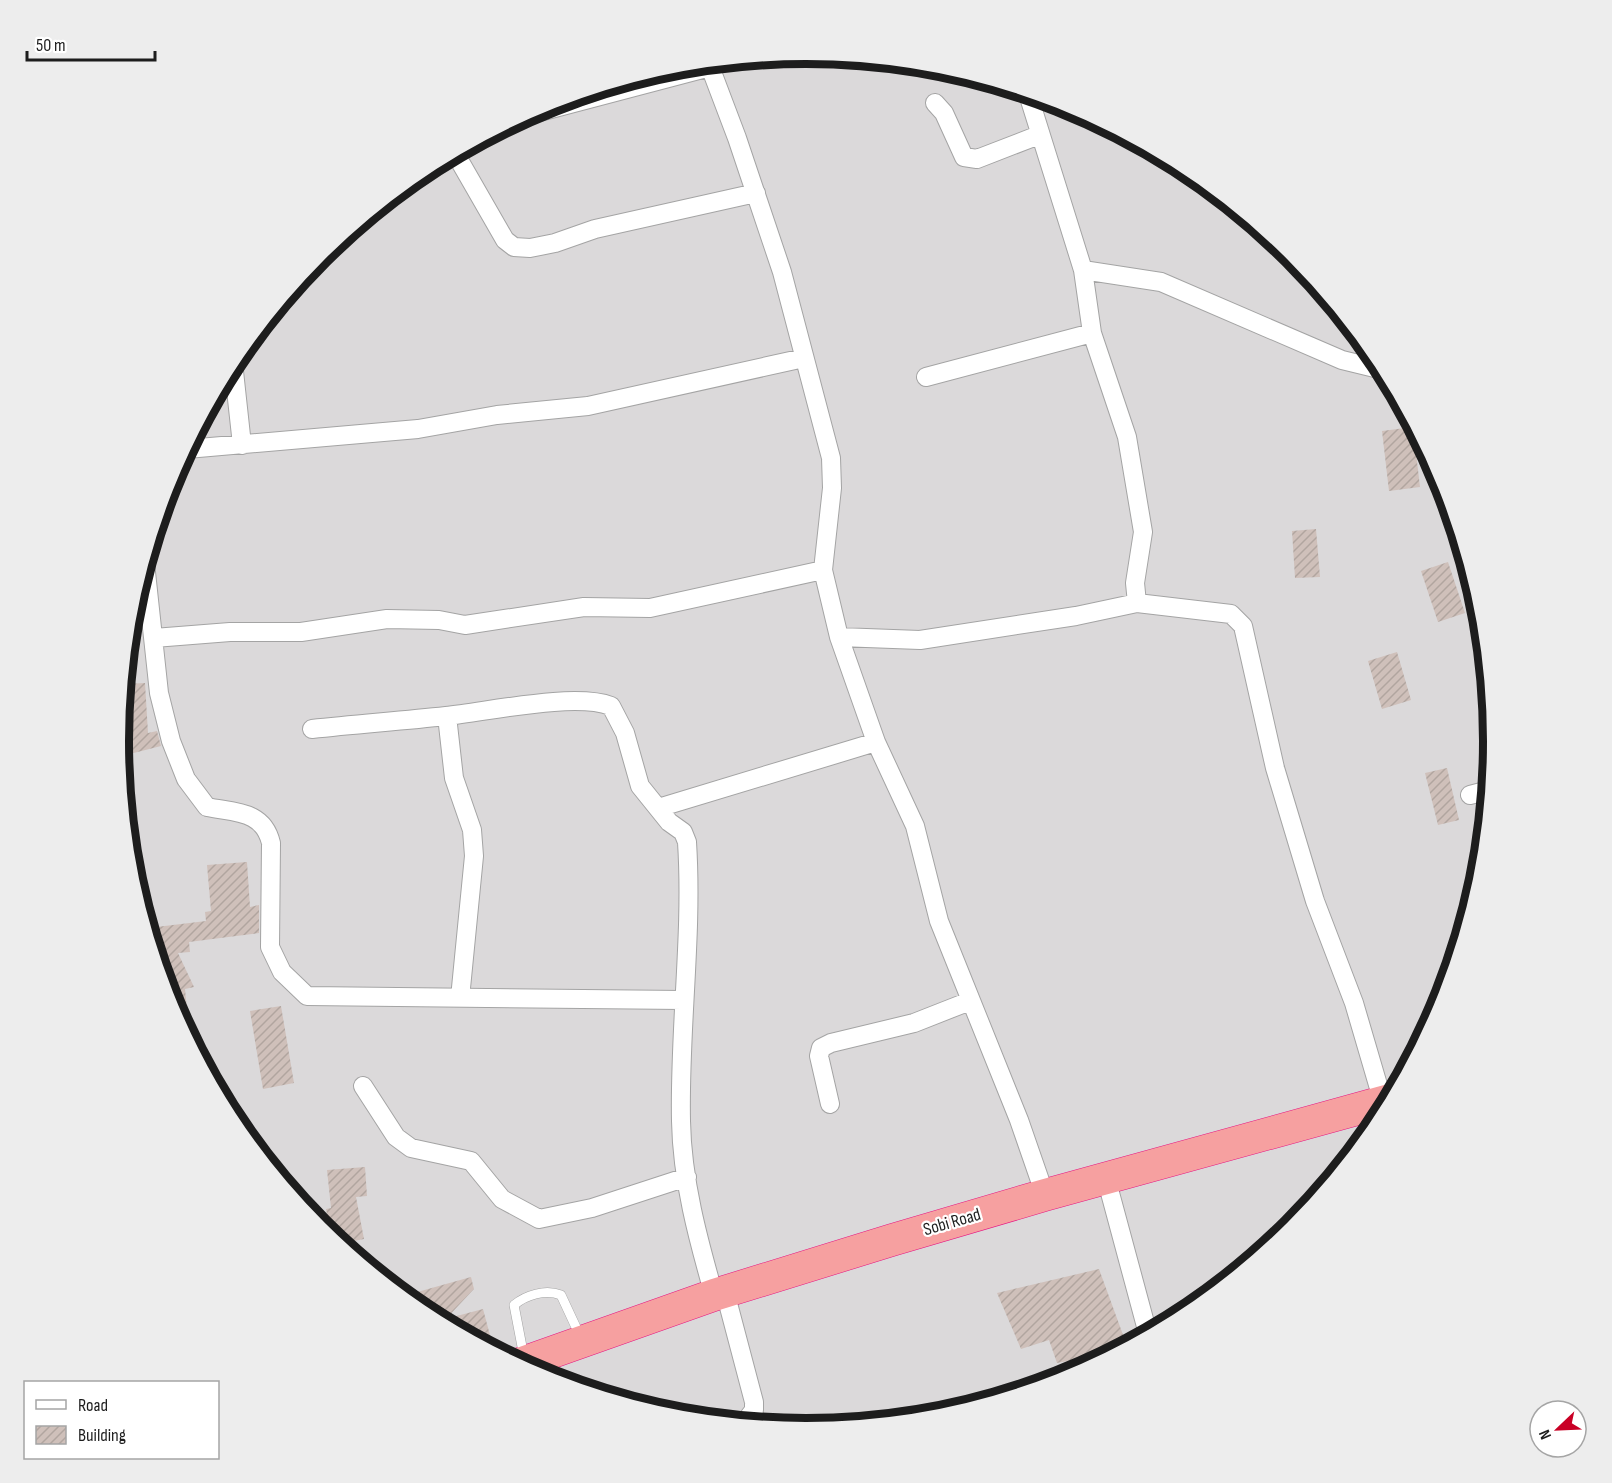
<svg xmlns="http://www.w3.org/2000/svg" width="1612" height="1483" font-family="'Sofia Sans Condensed',sans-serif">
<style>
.residential{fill:#dbd9da}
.building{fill:url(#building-hatch)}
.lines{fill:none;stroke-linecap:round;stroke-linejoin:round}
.service-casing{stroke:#a4a4a4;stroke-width:10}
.minor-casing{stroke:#a4a4a4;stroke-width:20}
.trunk-casing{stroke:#e51683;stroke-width:33}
.service{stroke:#fff;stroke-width:9}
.minor{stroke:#fff;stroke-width:18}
.trunk{stroke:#f6a0a0;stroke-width:32}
.labels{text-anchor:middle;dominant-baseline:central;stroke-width:4.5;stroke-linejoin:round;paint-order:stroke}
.street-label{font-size:18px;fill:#1d1d1d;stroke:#fff}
.rim{fill:none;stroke:#1d1d1d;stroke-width:8}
</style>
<defs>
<pattern id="building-hatch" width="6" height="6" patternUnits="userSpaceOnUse" patternTransform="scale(1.5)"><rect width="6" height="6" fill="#cfc0ba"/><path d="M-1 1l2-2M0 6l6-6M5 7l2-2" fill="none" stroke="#b1a59f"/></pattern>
</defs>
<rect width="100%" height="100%" fill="#efe8e1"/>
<path class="residential" d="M121 741a685 685 0 1 1 1370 0a685 685 0 1 1-1370 0Z"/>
<path class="building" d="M 1413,427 L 1420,487 L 1389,491 L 1382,431 Z
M 1316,529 L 1320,577 L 1295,578 L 1292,531 Z
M 1448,562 L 1465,613 L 1438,622 L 1421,571 Z
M 1397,652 L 1411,700 L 1382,709 L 1368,661 Z
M 145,683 L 148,733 L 157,731 L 161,746 L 122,756 L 119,741 L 124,684 Z
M 1447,768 L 1459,820 L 1438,825 L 1425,773 Z
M 247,862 L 250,907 L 259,905 L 259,933 L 189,942 L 190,952 L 178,953 L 194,987 L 185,989 L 190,1040 L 171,1004 L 148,928 L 206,921 L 205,912 L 211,911 L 207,865 Z
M 281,1006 L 294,1083 L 263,1089 L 250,1011 Z
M 365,1167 L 367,1196 L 356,1197 L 364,1239 L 339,1244 L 331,1236 L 326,1209 L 331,1208 L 327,1170 Z
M 1099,1269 L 1126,1343 L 1093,1356 L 1057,1363 L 1049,1340 L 1021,1349 L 997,1293 Z
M 471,1277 L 474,1289 L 442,1323 L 424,1313 L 403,1296 Z
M 483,1309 L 491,1339 L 478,1342 L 457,1330 L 453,1317 Z"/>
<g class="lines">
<g class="service-casing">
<path id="service" d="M 524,1357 L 514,1305 C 526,1295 545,1289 561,1295 L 581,1338"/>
</g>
<g class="minor-casing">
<path id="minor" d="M 709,64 L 737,138 L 782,272 L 831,458 L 832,488 L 823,570 L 839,637 L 876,742 L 915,826 L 939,921 L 1019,1120 L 1045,1195
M 1028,94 L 1083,270 L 1092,333 L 1127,437 L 1143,532 L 1135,583 L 1137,603
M 935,103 L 944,113 L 964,157 L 977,159 L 1039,135
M 528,115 L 710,67
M 455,153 L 505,240 L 514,247 L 530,248 L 555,243 L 595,229 L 756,193
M 1083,270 L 1161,282 L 1342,360 L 1383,370
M 233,362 L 242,445
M 926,377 L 1092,333
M 187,449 L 418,429 L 497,415 L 588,406 L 804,358
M 145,563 L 159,693 L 171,741 L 186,779 L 207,807 C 235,813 263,810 271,843 L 270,947 L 282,972 L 307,996 L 683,1000
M 131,614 L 149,616
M 839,637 L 920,640 L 1076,616 L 1137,603 L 1231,614 L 1243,626 L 1275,768 L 1315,901 L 1354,1003 L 1383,1102
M 154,638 L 230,632 L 301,632 L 387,619 L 439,620 L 465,625 L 584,607 L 650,608 L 823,570
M 447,716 L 454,778 L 472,830 L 474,856 L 460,998
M 312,729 C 357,724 401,721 446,716 C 487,712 574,692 611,706 L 625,733 L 640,786 L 669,822 L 683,832 L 687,842 C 693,935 679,1028 681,1121 C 682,1180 698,1239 714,1295
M 1470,795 L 1489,790
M 658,808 L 876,742
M 363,1086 L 396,1137 L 411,1148 L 471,1161 L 502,1199 L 539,1219 L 592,1208 L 687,1177
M 830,1104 L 819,1056 L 821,1048 L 831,1043 L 914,1023 L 970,1001
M 1106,1178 L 1148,1334
M 725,1292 L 754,1402 L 754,1410 L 744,1423"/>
</g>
<g class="trunk-casing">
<path id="trunk" d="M 519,1364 L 714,1295 L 892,1240 L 1045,1195 L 1390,1100"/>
</g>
<use href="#service" class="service"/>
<use href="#minor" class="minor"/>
<use href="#trunk" class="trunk"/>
</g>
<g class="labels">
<g class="street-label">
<text transform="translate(952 1222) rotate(-16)">Sobi Road</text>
</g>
</g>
<path d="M0 0H1612V1483H0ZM129 741a677 677 0 1 1 1354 0a677 677 0 1 1-1354 0Z" fill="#ededed" fill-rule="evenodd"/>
<path class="rim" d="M129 741a677 677 0 1 1 1354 0a677 677 0 1 1-1354 0Z"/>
<rect x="24" y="1381" width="195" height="78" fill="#ffffff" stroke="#a5a5a5" stroke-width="1.5"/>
<rect x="36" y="1400" width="30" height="9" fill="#ffffff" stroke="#a5a5a5" stroke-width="1.5"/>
<text x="78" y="1411" font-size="18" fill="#1d1d1d">Road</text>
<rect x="36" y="1426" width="30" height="18" fill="url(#building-hatch)" stroke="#a5a5a5" stroke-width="1.5"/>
<text x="78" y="1441" font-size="18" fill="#1d1d1d">Building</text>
<g transform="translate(1558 1429) rotate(247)"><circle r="28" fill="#ffffff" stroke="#a5a5a5" stroke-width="1.5"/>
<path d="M0-4.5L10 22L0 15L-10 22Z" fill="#c90025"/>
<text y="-9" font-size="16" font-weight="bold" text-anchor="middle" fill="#1d1d1d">N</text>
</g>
<path d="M27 51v9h128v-9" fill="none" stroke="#1d1d1d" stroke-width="3"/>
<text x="36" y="51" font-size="18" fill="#1d1d1d" stroke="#ffffff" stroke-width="4.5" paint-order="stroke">50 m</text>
</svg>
